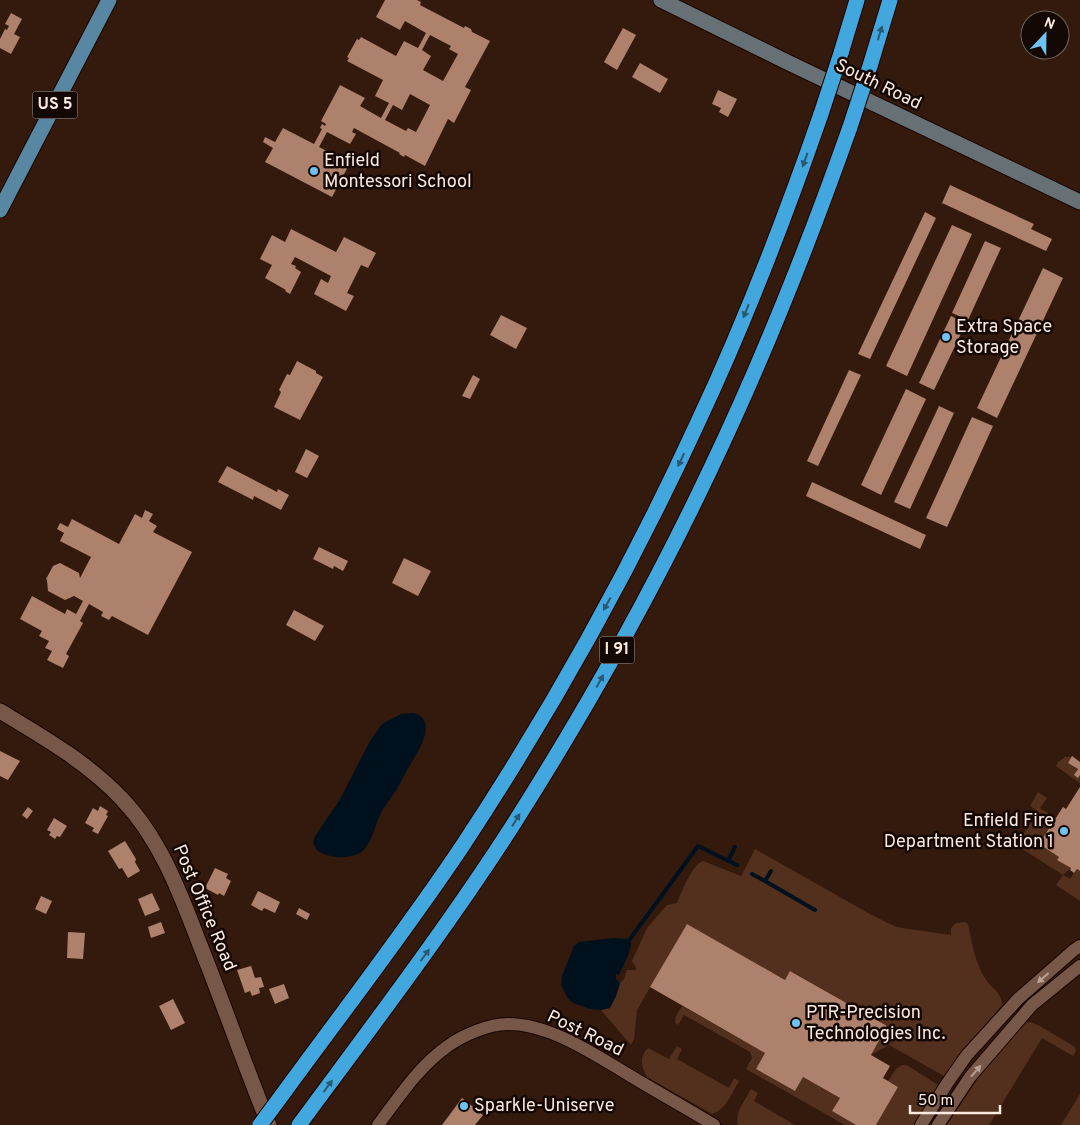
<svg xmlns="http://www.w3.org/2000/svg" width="1080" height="1125" font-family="Overpass,sans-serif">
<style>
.green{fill:#532f1d}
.water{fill:#00111d}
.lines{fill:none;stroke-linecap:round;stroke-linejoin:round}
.stream{stroke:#00111d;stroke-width:4}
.building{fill:#ad816b;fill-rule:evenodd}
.minor-casing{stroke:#1a0400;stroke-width:14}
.tertiary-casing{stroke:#1a0400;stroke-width:17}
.secondary-casing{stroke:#1a0400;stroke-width:17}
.primary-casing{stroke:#1a0400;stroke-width:17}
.motorway-casing{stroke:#1a0400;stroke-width:17}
.minor{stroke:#775848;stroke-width:12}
.tertiary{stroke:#775848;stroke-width:15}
.secondary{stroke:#677075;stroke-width:15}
.primary{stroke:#5787a2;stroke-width:15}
.motorway{stroke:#42a7de;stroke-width:15}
.motorway-bridge-casing{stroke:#1a0400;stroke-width:17;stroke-linecap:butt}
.motorway-bridge{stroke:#42a7de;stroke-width:15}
.oneway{fill:#2b5871}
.oneway2{fill:#baa194}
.poi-dot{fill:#6fc2f4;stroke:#140804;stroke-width:2}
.labels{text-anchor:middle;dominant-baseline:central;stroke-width:5;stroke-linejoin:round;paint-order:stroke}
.shield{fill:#140804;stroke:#b6a69e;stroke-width:1}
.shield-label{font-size:16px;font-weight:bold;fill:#fceae0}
.street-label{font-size:18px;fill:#fceae0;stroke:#140804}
.poi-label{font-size:18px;fill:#fceae0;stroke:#140804;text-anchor:start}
</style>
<rect width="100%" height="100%" fill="#341a0c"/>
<path class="green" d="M 1065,757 L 1071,757 L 1068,763 C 1078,769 1080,770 1080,783 L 1056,766 L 1058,762 Z
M 1038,792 L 1047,798 L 1040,808 L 1056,818 L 1040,844 L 1059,857 L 1058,860 L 1071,868 L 1063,875 L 1070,879 L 1077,869 L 1080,871 L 1080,901 L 1056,885 L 1063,875 L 1016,845 L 1038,812 L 1030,806 Z
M 755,849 L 870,914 L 894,926 L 902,928 L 951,935 L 951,928 L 956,923 L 965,922 L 968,924 C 972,943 975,963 986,980 C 992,989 1002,992 1002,1005 L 944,1076 L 889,1045 L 871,1055 L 886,1026 L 791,971 L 785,980 L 687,924 L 637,1010 L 634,1039 L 631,1045 L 601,1010 L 610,1007 L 616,996 L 620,983 L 624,979 L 627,970 L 634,970 L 637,969 L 632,961 L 647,928 L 667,905 L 677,903 C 682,891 692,865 703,861 L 741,876 Z
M 682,1006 L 765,1053 L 756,1069 L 795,1091 L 803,1077 L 840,1098 L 832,1111 L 856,1125 L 845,1125 L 746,1069 L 752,1058 L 750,1052 L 684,1015 L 678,1025 L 675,1023 L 676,1016 Z
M 1030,1022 L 1040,1026 L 1075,1047 L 1076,1051 L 1073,1056 L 1042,1038 L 989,1125 L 947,1125 L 980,1075 L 1015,1034 L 1025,1023 Z
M 677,1046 L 682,1049 L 677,1059 L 729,1088 L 734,1078 L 739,1081 C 732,1092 726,1110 712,1114 L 647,1077 C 641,1066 639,1057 648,1048 L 669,1059 Z
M 902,1065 L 905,1065 L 910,1067 L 938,1085 L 914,1125 L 876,1125 L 898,1087 L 888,1081 L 896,1069 Z
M 751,1089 L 758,1093 L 754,1101 L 795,1125 L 738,1125 C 734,1113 746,1099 751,1089 Z
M 1080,1094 L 1080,1125 L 1061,1125 Z"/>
<path class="water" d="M 414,713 C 439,721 418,751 410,765 C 405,773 402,781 397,789 C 392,797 386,804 382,811 C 375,823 374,838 364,850 C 353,860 328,859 317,850 C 316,849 314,844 313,843 L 315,836 L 339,801 L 370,741 L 382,724 L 401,714 Z
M 613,938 L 630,939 C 634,949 623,965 619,975 L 616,974 L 616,979 L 620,983 L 616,996 L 610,1008 L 601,1010 L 590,1009 L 573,1003 L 567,997 L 561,985 L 562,976 L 574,946 L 579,942 Z"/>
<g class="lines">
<path class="stream" d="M 728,861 L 735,847
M 752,874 L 765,881 L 771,871
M 765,881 L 815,910
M 630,939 L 698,846 L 737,865"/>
</g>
<path class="building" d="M 385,0 L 417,0 L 421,2 L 420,5 L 464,28 L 465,26 L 471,29 L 472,32 L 490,41 L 465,87 L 471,90 L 454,123 L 448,119 L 425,166 L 405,155 L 404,157 L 399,154 L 400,153 L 354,128 L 352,132 L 356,134 L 350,144 L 327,132 L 319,147 L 350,163 L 342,178 L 353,183 L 350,188 L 340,182 L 332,197 L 265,162 L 273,148 L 263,142 L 265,137 L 275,142 L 283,128 L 314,144 L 322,129 L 320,128 L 322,124 L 325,126 L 326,124 L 321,121 L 340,85 L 365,98 L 360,106 L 381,118 L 389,103 L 375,96 L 383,80 L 347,61 L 349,58 L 347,57 L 357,39 L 359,40 L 361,37 L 396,56 L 404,41 L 418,48 L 426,33 L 405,21 L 400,30 L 376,17 ZM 430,35 L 451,46 L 449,49 L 458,54 L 443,81 L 423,70 L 431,56 L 422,50 ZM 410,94 L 430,105 L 416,132 L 408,128 L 406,131 L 385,120 L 393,105 L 402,110 Z
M 11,13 L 22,19 L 14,34 L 20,37 L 11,54 L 0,48 L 0,39 L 5,29 L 7,30 L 9,26 L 5,24 Z
M 623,28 L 636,35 L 617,70 L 604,62 Z
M 640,63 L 668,79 L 660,93 L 632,77 Z
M 718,90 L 737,99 L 728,117 L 719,112 L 721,108 L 712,104 Z
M 950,185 L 1034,224 L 1031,229 L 1052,239 L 1046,251 L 942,203 Z
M 925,212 L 936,218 L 870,359 L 858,354 Z
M 952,225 L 972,234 L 907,376 L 886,366 Z
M 291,229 L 336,252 L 344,237 L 376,253 L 368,268 L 361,265 L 347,293 L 354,296 L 346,311 L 314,294 L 321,279 L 328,283 L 331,276 L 295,257 L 291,264 L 296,266 L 295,268 L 301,272 L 290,294 L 285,291 L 286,290 L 265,278 L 272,265 L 260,259 L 272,235 L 285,242 Z
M 985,241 L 1001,248 L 968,320 L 952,313 Z
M 1043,268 L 1063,278 L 997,418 L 977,408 Z
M 501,315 L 527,328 L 516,349 L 490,335 Z
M 951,316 L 966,323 L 934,390 L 919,383 Z
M 297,361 L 316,371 L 316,373 L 323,377 L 300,420 L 274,407 L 281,392 L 279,390 L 287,374 L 290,375 Z
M 849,370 L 861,375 L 818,466 L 807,461 Z
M 473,375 L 480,379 L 470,399 L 462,396 Z
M 906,389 L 926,399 L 881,495 L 861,485 Z
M 939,406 L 954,413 L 910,509 L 894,502 Z
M 972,417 L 993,426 L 947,527 L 926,518 Z
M 306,449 L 319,456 L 307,478 L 295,472 Z
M 227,466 L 277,492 L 278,489 L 289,495 L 281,510 L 254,496 L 253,500 L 218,482 Z
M 812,482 L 926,535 L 920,549 L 806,496 Z
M 145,510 L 153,514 L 149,521 L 157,526 L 153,532 L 192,552 L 148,635 L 112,616 L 109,620 L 101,616 L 103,612 L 89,604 L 80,621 L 83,623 L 66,654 L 69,656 L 63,668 L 47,660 L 52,651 L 45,648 L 49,641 L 39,636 L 42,631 L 20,619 L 32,596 L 65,614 L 67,609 L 76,614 L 83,601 L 74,596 L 65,600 L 48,591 L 47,580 L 46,579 L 53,566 L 60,563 L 79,573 L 80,578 L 91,557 L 60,541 L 64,533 L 57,529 L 60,523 L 68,527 L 72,519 L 119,544 L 135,514 L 142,518 Z
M 319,547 L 348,561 L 343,571 L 334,566 L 333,569 L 313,559 Z
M 404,558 L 431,571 L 418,596 L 392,583 Z
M 294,610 L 324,626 L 315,641 L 286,625 Z
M 0,751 L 20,761 L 8,780 L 0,776 Z
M 1072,756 L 1080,762 L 1080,775 L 1078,778 L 1074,775 L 1078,769 L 1068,763 Z
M 1080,787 L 1080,871 L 1077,869 L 1074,873 L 1070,870 L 1071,868 L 1057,860 L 1059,857 L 1039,844 L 1063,807 L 1066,809 Z
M 100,806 L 108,811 L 106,815 L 108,816 L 98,834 L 92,831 L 94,828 L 85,823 L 93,808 L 98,811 Z
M 28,807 L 33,811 L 27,819 L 22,815 Z
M 54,818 L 67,826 L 60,837 L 57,836 L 55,839 L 49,835 L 51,832 L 47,830 Z
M 125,841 L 136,859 L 135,862 L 140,871 L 128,878 L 122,868 L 119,869 L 108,851 Z
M 215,868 L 228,874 L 226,878 L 231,881 L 224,896 L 219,893 L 218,895 L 205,888 Z
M 258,891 L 280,902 L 275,913 L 264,908 L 262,911 L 251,905 Z
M 152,893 L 160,910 L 145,916 L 138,899 Z
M 41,896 L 52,901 L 46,914 L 35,909 Z
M 299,908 L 310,914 L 307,920 L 296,914 Z
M 161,922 L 165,933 L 151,938 L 148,927 Z
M 687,924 L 785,980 L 790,971 L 887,1026 L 871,1055 L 890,1066 L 883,1078 L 898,1087 L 876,1125 L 856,1125 L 832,1111 L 840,1098 L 803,1077 L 795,1091 L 756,1069 L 765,1053 L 650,987 Z
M 68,932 L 85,933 L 83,959 L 67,958 Z
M 251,966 L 255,978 L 261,977 L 264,987 L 259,988 L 260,993 L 252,996 L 250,991 L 245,993 L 237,970 Z
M 284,984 L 289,998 L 275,1004 L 269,989 Z
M 173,999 L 185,1023 L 171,1030 L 159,1006 Z
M 462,1098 L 483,1115 L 475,1125 L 442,1125 Z"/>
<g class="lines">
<g class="minor-casing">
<path id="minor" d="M 378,1125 C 399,1097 419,1066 448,1046 C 463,1035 489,1024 508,1024 C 550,1024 594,1054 629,1075 C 657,1092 686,1108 714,1125
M 921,1125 L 948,1082 L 967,1055 L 1018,999 L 1074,950 L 1080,946
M 938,1125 L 970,1077 L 1032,1005 L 1080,966"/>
</g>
<g class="tertiary-casing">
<path id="tertiary" d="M 0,711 C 43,737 87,762 122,799 C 161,840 180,893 200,945 C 224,1005 245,1066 269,1125"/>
</g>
<g class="secondary-casing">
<path id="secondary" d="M 661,0 L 787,62 L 1080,202"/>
</g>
<g class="primary-casing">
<path id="primary" d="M 0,210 L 109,0"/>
</g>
<g class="motorway-casing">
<path id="motorway" d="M 841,53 L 857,0
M 870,66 L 890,0
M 285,1091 C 345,1009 407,929 463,845 C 552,710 631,568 698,422 C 745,322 785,218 821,114
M 299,1125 C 372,1026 446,929 513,825 C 586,710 653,591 711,468 C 764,357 809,243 850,127"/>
</g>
<use href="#minor" class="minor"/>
<use href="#tertiary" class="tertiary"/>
<use href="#secondary" class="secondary"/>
<use href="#primary" class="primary"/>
<use href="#motorway" class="motorway"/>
<g class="motorway-bridge-casing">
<path id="motorway-bridge" d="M 821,114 L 841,53
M 850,127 L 870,66
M 260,1125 L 285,1091"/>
</g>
<use href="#motorway-bridge" class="motorway-bridge"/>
</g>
<defs><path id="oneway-solid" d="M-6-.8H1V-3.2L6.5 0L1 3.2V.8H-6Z" transform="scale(1.25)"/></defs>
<g class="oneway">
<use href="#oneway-solid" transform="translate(880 33) rotate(-73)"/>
<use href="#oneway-solid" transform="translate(805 160) rotate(110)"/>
<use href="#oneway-solid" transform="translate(746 311) rotate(112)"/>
<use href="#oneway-solid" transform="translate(681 460) rotate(115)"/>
<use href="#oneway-solid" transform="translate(607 604) rotate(119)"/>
<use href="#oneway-solid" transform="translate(600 681) rotate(-61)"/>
<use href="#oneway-solid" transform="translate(516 820) rotate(-58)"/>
<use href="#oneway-solid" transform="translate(425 955) rotate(-54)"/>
<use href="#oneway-solid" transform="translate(328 1086) rotate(-54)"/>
</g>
<g class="oneway2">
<use href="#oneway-solid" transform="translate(1043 978) rotate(139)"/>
<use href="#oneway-solid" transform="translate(976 1071) rotate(-49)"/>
</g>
<g class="poi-dot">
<circle cx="314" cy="171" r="5"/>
<circle cx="946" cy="337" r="5"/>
<circle cx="1064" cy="831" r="5"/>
<circle cx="796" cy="1023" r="5"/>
<circle cx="464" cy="1106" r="5"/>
</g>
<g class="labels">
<g class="shield">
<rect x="32.5" y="91.5" width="45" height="27" rx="4"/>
<rect x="599.5" y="636.5" width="35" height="27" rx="4"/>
</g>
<g class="shield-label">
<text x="55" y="105">US 5</text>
<text x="617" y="650">I 91</text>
</g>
<g class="street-label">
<text transform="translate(878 85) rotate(26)">South Road</text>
<text transform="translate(204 908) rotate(67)">Post Office Road</text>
<text transform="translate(585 1034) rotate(26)">Post Road</text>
</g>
<g class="poi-label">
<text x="324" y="161">Enfield<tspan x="324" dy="21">Montessori School</tspan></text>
<text x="956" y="327">Extra Space<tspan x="956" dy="21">Storage</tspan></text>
<text x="1054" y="821" text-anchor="end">Enfield Fire<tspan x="1054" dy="21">Department Station 1</tspan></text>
<text x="806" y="1013">PTR-Precision<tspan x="806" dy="21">Technologies Inc.</tspan></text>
<text x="474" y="1106">Sparkle-Uniserve</text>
</g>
</g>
<g transform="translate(1045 35) rotate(22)"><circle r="24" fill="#140804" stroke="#71625c"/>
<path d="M0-4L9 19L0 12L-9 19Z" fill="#6fc2f4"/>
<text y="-8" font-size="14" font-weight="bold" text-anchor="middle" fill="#fceae0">N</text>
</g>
<path d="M910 1105v8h90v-8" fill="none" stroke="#fceae0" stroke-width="2.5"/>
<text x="918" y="1105" font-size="15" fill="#fceae0" stroke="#140804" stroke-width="4" paint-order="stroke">50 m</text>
</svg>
